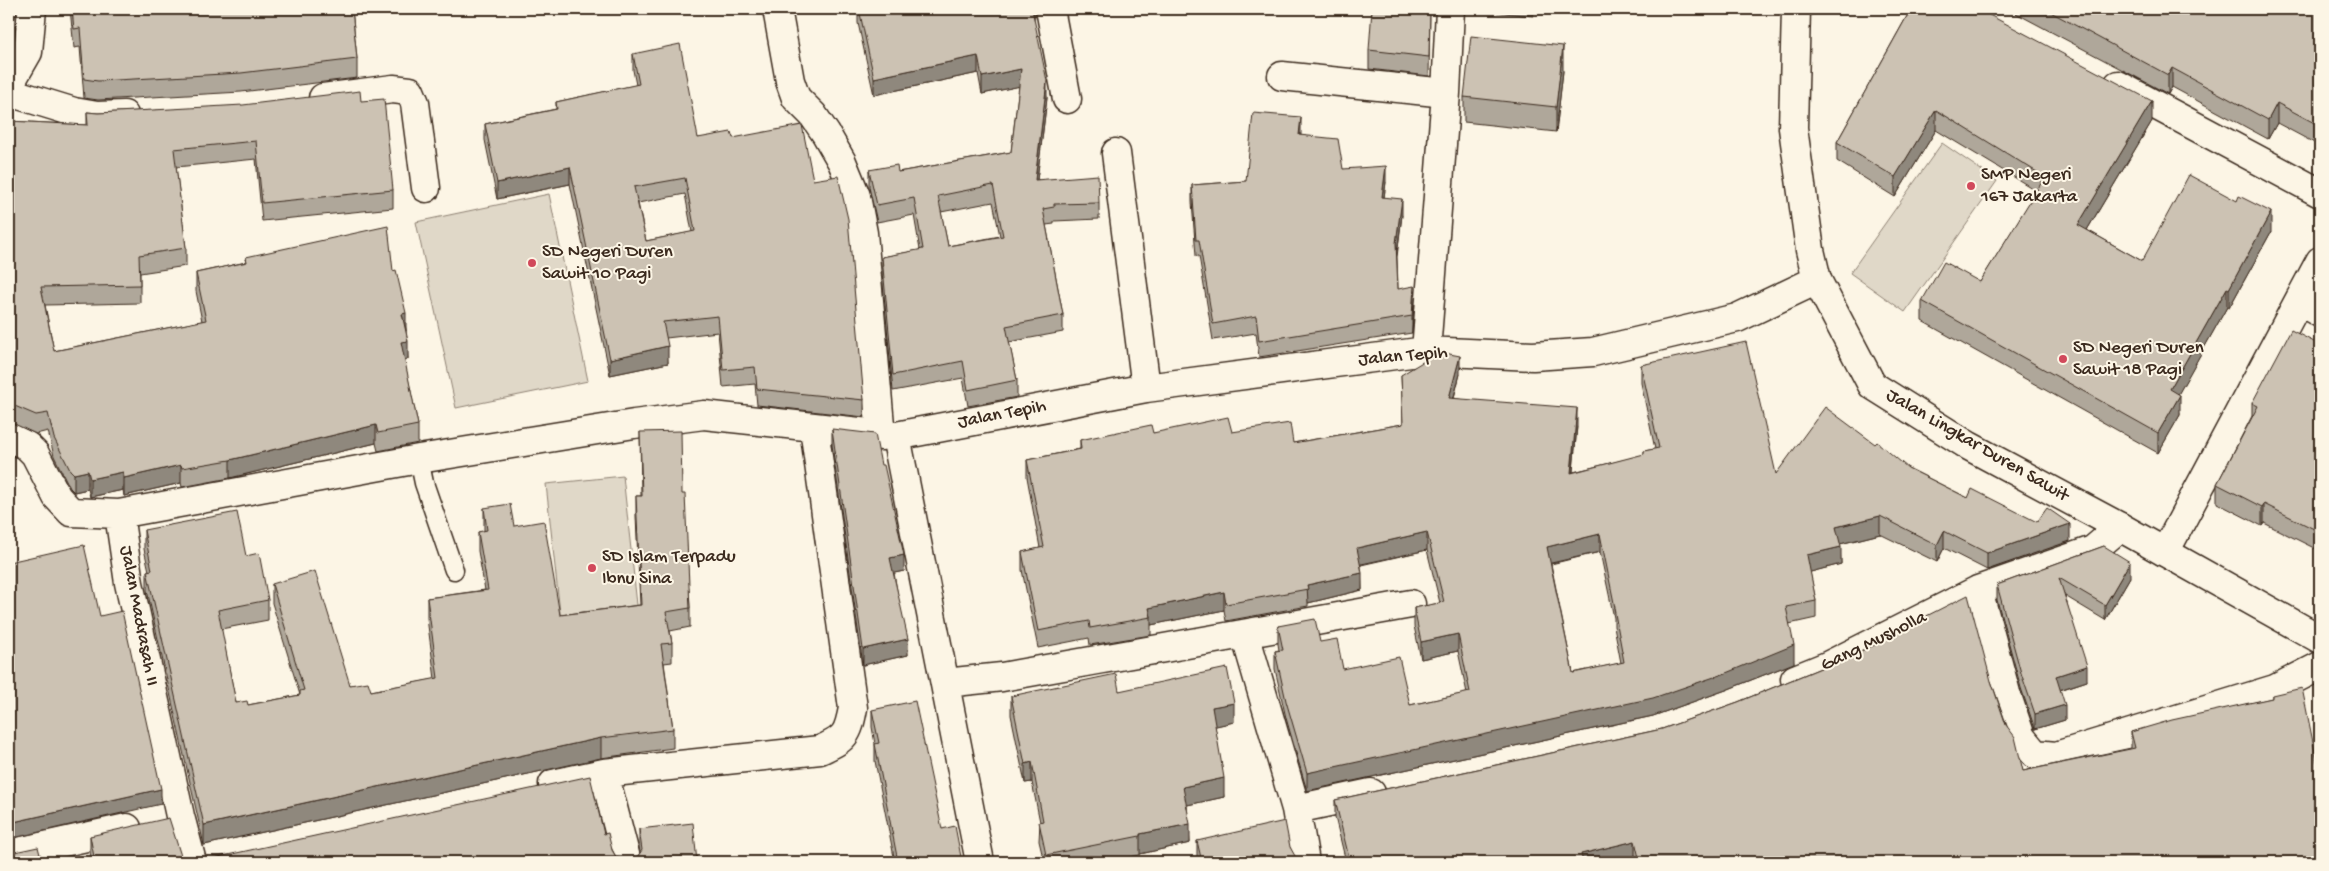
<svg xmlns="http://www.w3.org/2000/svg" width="2329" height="871" font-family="'Gochi Hand',sans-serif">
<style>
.green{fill:#e0d8c8;stroke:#8e8173}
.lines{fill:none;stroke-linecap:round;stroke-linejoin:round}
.lane-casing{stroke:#3b2a1e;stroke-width:21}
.street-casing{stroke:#3b2a1e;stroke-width:31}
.secondary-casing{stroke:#3b2a1e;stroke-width:31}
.lane{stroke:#fcf5e5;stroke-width:18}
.street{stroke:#fcf5e5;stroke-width:28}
.secondary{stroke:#fcf5e5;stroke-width:28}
.wall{fill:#afa79a;stroke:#3b2a1e;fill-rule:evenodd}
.shaded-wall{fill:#8f887d;stroke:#3b2a1e}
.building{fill:#ccc2b3;stroke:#3b2a1e;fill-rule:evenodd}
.poi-dot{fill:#d1495b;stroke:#fcf5e5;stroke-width:2}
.labels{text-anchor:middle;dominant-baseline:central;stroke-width:4;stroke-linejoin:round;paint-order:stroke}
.poi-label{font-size:19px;fill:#3b2a1e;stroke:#fcf5e5;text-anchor:start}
.street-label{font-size:19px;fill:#3b2a1e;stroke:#fcf5e5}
</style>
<rect width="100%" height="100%" fill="#fcf5e5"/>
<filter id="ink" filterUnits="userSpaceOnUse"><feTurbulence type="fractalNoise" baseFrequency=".02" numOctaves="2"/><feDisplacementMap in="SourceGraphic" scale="10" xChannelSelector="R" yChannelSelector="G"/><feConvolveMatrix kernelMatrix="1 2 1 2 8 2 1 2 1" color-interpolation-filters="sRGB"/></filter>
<g filter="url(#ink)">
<path class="green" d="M 1942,143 L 1997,181 L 1905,312 L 1850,273 Z
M 549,194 L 588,381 L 456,408 L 416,222 Z
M 623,476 L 638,614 L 561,622 L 546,484 Z"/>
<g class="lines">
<g class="lane-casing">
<path id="lane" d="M 419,459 L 424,483 L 454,570"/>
</g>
<g class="street-casing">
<path id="street" d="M 777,9 L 790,81 L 796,98 L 813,115 L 826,134 L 842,162 L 856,196 L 863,233 L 881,436
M 1050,9 L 1067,99
M 1282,76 L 1446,93
M 9,85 L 28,52 L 32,9
M 2118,85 L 2320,193
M 9,92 L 74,112 L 97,116 L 124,115
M 323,98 L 393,89 L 410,91 L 415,103 L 426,188
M 1116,153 L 1146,388
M 2299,301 L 2320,313
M 1426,351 L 1446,93 L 1450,9
M 896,436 L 980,862
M 9,437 L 27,446 L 35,454 L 57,497 L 71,512 L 119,514 L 129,583 L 180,816 L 192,862
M 119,514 L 419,459 L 634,424 L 704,415 L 896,436 L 1146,388 L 1426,351 L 1533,356 L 1593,352 L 1737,318 L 1817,280
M 2165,552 L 2320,261
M 1978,590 L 2006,693 L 2021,737 L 2035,754 L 2056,756 L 2275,689 L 2320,666
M 1245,634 L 1296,809 L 1305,862
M 1795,679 L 1827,666 L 1978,590 L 2093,550 L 2120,527
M 945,683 L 1002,677 L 1411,604
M 604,773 L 627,862
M 553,784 L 604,773 L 820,750 C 845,739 848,735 853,708 L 814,428
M 1296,809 L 1371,793
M 9,854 L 127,828"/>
</g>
<g class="secondary-casing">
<path id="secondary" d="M 1796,9 L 1793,128 L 1810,250 L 1817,280 L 1872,385 L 1969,446 L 2120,527 L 2320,639"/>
</g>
<use href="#lane" class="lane"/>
<use href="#street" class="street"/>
<use href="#secondary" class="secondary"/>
</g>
<path class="wall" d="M 70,9 L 352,9 L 357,59 L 357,78 L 241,92 L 98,100 L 84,98 L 80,47 L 74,48 Z
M 858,9 L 1034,9 L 1034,20 L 1047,98 L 1037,179 L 1099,203 L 1099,219 L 1054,221 L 1054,224 L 1046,225 L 1063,315 L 1063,332 L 1009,342 L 1017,380 L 1017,397 L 968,406 L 963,378 L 893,391 L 882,274 L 882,257 L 920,250 L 914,215 L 877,222 L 869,187 L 869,170 L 898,172 L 1011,152 L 1019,86 L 982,94 L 978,73 L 874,95 L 858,23 ZM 993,202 L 1000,236 L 948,246 L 941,212 Z
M 1430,9 L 1429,76 L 1369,69 L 1369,50 Z
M 1476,9 L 1534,9 L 1533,16 L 1476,10 Z
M 1911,9 L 2152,121 L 2087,230 L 2142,261 L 2271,232 L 2229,308 L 2227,307 L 2178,394 L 2180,415 L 2158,453 L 1922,321 L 1922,301 L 1980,282 L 2037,191 L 1936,130 L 1895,197 L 1837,161 L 1837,142 Z
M 2008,9 L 2320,9 L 2320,146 L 2277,123 L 2268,139 L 2172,87 L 2168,94 Z
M 633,54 L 698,138 L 733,138 L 813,180 L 864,400 L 864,417 L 757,405 L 755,384 L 723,387 L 718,332 L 666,338 L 668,363 L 610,375 L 570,184 L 497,199 L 485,140 L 485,124 L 556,109 L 556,102 L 636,85 L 633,70 ZM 685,194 L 692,232 L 646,241 L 638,203 Z
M 1563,71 L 1556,132 L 1464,122 L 1464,97 Z
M 361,101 L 393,190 L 393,208 L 262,221 L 256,159 L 176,167 L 186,248 L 186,266 L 140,273 L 140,303 L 45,305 L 54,351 L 202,321 L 196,291 L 196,273 L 246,262 L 246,257 L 393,271 L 406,329 L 408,359 L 404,359 L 418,425 L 418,443 L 378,451 L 376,443 L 230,478 L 182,487 L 181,483 L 124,496 L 123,490 L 90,497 L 88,489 L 74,492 L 70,488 L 54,456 L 48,431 L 36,434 L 10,422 L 9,417 L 9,121 L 87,125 L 87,112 L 98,113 Z
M 1301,135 L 1343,169 L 1386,182 L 1384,197 L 1402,215 L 1397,257 L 1398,289 L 1414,303 L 1412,333 L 1259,357 L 1256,333 L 1213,340 L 1199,256 L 1196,256 L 1192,202 L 1192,185 L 1246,181 Z
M 2320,345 L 2320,551 L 2264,523 L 2262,526 L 2217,503 L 2217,484 L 2252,416 L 2252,403 Z
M 1641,365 L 1776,474 L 1908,468 L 1968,498 L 2070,541 L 1987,570 L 1944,548 L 1937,562 L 1880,534 L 1840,544 L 1841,564 L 1810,572 L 1816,601 L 1816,618 L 1789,624 L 1794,663 L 1726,690 L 1653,716 L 1307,791 L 1286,718 L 1275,669 L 1275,651 L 1279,650 L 1278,644 L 1278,626 L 1320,642 L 1343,669 L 1410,705 L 1467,693 L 1458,651 L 1421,659 L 1414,626 L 1414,608 L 1440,603 L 1427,550 L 1361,565 L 1362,590 L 1308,603 L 1308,606 L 1226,621 L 1224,610 L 1151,625 L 1151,635 L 1090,645 L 1089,638 L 1038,648 L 1022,570 L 1022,552 L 1040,548 L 1027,477 L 1027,460 L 1080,449 L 1080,440 L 1153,433 L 1232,432 L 1293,443 L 1403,424 L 1401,375 L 1460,374 L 1454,398 L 1577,426 L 1573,472 L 1644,455 L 1644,451 L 1655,449 L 1641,383 ZM 1600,552 L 1614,618 L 1614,626 L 1621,663 L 1573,673 L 1551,564 Z
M 832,429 L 904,571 L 894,573 L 908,655 L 863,665 L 832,445 Z
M 640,432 L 682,494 L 690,608 L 690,627 L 670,631 L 672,643 L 672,662 L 664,663 L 673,729 L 673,748 L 601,758 L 204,845 L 147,590 L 147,571 L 149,571 L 144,549 L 144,530 L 246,556 L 268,600 L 268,620 L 221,629 L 236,703 L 248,705 L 300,695 L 272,603 L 272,584 L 350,685 L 371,691 L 435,679 L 427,618 L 427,598 L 485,590 L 478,551 L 478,532 L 484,531 L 484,508 L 514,526 L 560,615 L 640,605 L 636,516 L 636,496 L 641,496 Z
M 2104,546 L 2130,577 L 2105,620 L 2065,596 L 2087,681 L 2060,690 L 2065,720 L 2035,729 L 2021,688 L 1997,600 L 1997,585 Z
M 1883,638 L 1991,681 L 2023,771 L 2131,748 L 2131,732 L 2272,698 L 2272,695 L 2320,862 L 1636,862 L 1635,858 L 1618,862 L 1346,862 L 1335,817 L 1335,800 L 1662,729 L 1738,702 L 1833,663 L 1883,641 Z
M 1119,691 L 1234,722 L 1215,726 L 1224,797 L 1187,805 L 1190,843 L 1140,854 L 1140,855 L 1105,862 L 1044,862 L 1039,841 L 1040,822 L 1032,782 L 1025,783 L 1011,715 L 1011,696 Z
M 872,710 L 942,829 L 962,862 L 895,862 L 875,761 L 875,744 L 872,727 Z
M 639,829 L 697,862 L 92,862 L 90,852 L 90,836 L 181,856 L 188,861 L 200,861 L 604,834 L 616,857 L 622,860 L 631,860 L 638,856 L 640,853 L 639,846 Z
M 1197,841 L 1290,847 L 1296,862 L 1198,862 L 1197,858 Z"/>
<path class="shaded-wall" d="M 1031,9 L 1034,9 L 1034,21 Z
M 1563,46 L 1563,71 L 1556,132 L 1556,107 Z
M 978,56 L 978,73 L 874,95 L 874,78 Z
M 2172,68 L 2172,87 L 2168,94 L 2168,75 Z
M 1021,69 L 1021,86 L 982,94 L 982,77 Z
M 1047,81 L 1047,98 L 1035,196 L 1035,180 Z
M 2152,101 L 2152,121 L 2078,245 L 2078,225 Z
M 2277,103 L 2277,123 L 2268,139 L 2268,120 Z
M 1936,110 L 1936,130 L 1895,197 L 1895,177 Z
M 1301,117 L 1301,134 L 1299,152 L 1299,135 Z
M 1386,166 L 1386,182 L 1382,213 L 1382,197 Z
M 570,167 L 570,184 L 497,199 L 497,183 Z
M 1402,199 L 1402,215 L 1396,260 L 1396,243 Z
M 2271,212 L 2271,232 L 2229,308 L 2229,289 Z
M 1414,286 L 1414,303 L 1412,333 L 1412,316 Z
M 2227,288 L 2227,307 L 2170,409 L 2170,389 Z
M 406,313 L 406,331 L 402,314 Z
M 408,341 L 408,359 L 401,360 L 401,342 Z
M 668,346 L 668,363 L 610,375 L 610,359 Z
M 1460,356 L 1460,374 L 1449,415 L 1449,398 Z
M 2180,395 L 2180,415 L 2158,453 L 2158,433 Z
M 1577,408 L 1577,426 L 1571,490 L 1571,473 Z
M 376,425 L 376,443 L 230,478 L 230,460 Z
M 181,465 L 181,483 L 124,496 L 124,478 Z
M 88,471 L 88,489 L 74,492 L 74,474 Z
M 123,472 L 123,490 L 90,497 L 90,479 Z
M 2264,504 L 2264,523 L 2262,526 L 2262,507 Z
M 1880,516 L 1880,534 L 1836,545 L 1836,527 Z
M 2070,524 L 2070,541 L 1987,570 L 1987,553 Z
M 1944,531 L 1944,548 L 1937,562 L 1937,545 Z
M 1427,532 L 1427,550 L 1357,565 L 1357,548 Z
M 1600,534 L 1600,552 L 1547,564 L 1547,547 Z
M 1841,547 L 1841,564 L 1807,573 L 1807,555 Z
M 904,555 L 904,571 L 890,574 L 890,558 Z
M 2130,562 L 2130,577 L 2105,620 L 2105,605 Z
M 1362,573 L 1362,590 L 1308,603 L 1307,585 Z
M 1224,592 L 1224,610 L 1151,625 L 1151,617 L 1149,608 Z
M 1458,634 L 1458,651 L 1421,659 L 1421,642 Z
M 908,639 L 908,655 L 863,665 L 863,649 Z
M 1794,645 L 1794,663 L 1726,690 L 1653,716 L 1307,791 L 1307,773 Z
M 2087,666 L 2087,681 L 2056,691 L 2056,676 Z
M 1234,703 L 1234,722 L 1212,727 L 1212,707 Z
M 2065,705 L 2065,720 L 2035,729 L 2035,714 Z
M 601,738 L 601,758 L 204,845 L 204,825 Z
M 1032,762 L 1032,782 L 1025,783 L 1025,764 Z
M 1224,778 L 1224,797 L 1183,806 L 1183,787 Z
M 161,789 L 161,804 L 9,839 L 9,823 Z
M 1190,824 L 1190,843 L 1140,854 L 1140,834 Z
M 1635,841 L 1635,858 L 1618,862 L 1581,862 L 1581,854 Z"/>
<path class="building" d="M 72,9 L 352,9 L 357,59 L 241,73 L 98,81 L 84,79 L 80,28 L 74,29 Z
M 859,9 L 1032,9 L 1047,81 L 1035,180 L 1098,175 L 1099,203 L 1054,204 L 1054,207 L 1043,209 L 1063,315 L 1006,326 L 1017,380 L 968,390 L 963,361 L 893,375 L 882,257 L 923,249 L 914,198 L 877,205 L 869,170 L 897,165 L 898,172 L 1011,152 L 1021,69 L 982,77 L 978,56 L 874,78 ZM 993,185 L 1003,236 L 948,246 L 938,196 Z
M 1372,9 L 1430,9 L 1429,57 L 1369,50 Z
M 1911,9 L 1978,9 L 2152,101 L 2078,225 L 2142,261 L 2189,175 L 2237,201 L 2239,196 L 2271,212 L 2229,289 L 2227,288 L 2170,389 L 2180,395 L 2158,433 L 1922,301 L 1944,262 L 1980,282 L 2045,177 L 1936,110 L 1895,177 L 1837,142 Z
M 2045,9 L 2320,9 L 2320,126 L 2277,103 L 2268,120 L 2172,68 L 2168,75 Z
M 1471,36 L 1563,46 L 1556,107 L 1464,97 Z
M 680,44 L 698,138 L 731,132 L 733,138 L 802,125 L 813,180 L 838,176 L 848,219 L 864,400 L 757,389 L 755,367 L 723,370 L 718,316 L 663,322 L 668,346 L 610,359 L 570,167 L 497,183 L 485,124 L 557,109 L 556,102 L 639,84 L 633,54 ZM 685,178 L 695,231 L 646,241 L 634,187 Z
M 360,91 L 361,101 L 384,99 L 393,190 L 262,203 L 256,141 L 174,149 L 186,248 L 139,255 L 140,285 L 41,287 L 54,351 L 206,320 L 196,273 L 247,262 L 246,257 L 388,226 L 393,271 L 396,270 L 406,313 L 402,314 L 408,341 L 401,342 L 418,425 L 378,433 L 376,425 L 230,460 L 182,468 L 181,465 L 124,478 L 123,472 L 90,479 L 88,471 L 74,474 L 70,470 L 54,438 L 48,413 L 36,415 L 10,404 L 9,399 L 9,371 L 11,371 L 9,362 L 9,121 L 88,125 L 87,112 L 98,113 L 243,105 Z
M 1253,113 L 1301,117 L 1299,135 L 1338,139 L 1343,169 L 1386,166 L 1382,197 L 1402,199 L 1396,243 L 1398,289 L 1414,286 L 1412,316 L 1259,341 L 1256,316 L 1213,324 L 1199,240 L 1196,240 L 1192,185 L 1246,181 Z
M 2291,330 L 2320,345 L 2320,532 L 2264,504 L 2262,507 L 2217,484 L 2258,406 L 2252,403 Z
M 1746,342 L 1776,474 L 1825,407 L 1875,444 L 1877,442 L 1908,468 L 1968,498 L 1972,489 L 2037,522 L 2047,508 L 2070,524 L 1987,553 L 1944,531 L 1937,545 L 1880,516 L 1836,527 L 1841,547 L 1807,555 L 1816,601 L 1786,607 L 1794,645 L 1726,673 L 1653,698 L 1307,773 L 1286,701 L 1275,651 L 1283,650 L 1278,626 L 1315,619 L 1320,642 L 1337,639 L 1343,669 L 1399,657 L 1410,705 L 1470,692 L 1458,634 L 1421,642 L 1414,608 L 1444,602 L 1427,532 L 1357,548 L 1362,573 L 1307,585 L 1308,589 L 1226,604 L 1224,592 L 1149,608 L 1151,617 L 1090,628 L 1089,621 L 1038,631 L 1022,552 L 1044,547 L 1027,460 L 1081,449 L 1080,440 L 1151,425 L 1153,433 L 1228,417 L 1232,432 L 1290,423 L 1293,443 L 1403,424 L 1401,375 L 1439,352 L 1460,356 L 1449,398 L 1577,408 L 1571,473 L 1644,454 L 1644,451 L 1659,448 L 1641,365 ZM 1600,534 L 1615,608 L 1614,608 L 1624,662 L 1573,673 L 1547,547 Z
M 832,429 L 875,434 L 881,465 L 884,465 L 904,555 L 890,558 L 908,639 L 863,649 Z
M 681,431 L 682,494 L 685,494 L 690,608 L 666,612 L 672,643 L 661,644 L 673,729 L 601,738 L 204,825 L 147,571 L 152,570 L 144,530 L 237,512 L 246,556 L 259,553 L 268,600 L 218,610 L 236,703 L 247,701 L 248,705 L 300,695 L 300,691 L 304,690 L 272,584 L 315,571 L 350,685 L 368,682 L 371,691 L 438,678 L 427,598 L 488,590 L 478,532 L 487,530 L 484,508 L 510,504 L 514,526 L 544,521 L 560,615 L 641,605 L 636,496 L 642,496 L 640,432 Z
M 84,545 L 100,616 L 122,611 L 161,789 L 9,823 L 9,562 Z
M 2104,546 L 2130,562 L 2105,605 L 2059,578 L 2087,666 L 2056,676 L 2065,705 L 2035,714 L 2021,673 L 1997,585 Z
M 1968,595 L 1991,681 L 2006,725 L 2015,737 L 2023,771 L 2135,748 L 2131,732 L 2172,720 L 2272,698 L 2272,695 L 2302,688 L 2317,762 L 2320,755 L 2320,862 L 1640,862 L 1635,841 L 1581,854 L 1583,862 L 1350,862 L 1335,800 L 1662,729 L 1738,702 L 1833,663 L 1884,641 L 1883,638 Z
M 1227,668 L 1234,703 L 1212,707 L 1224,778 L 1183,787 L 1190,824 L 1140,834 L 1140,836 L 1046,855 L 1039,822 L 1043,821 L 1032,762 L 1025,764 L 1011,696 L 1116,674 L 1119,691 Z
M 915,701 L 942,829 L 955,826 L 962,862 L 898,862 L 875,744 L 879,743 L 872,710 Z
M 590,776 L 604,834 L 608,833 L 612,850 L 616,857 L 622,860 L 631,860 L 638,856 L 642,850 L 639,829 L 693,823 L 697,862 L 95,862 L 90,836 L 169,818 L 181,856 L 188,861 L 200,861 Z
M 1285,821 L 1290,847 L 1295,856 L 1296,862 L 1202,862 L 1197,841 Z
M 38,847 L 42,862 L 12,862 L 10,853 Z"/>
</g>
<g class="poi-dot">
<circle cx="1971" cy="186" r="5"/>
<circle cx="532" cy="263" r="5"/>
<circle cx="2063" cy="359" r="5"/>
<circle cx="592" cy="568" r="5"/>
</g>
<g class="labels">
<g class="poi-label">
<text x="1981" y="175">SMP Negeri<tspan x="1981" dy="22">167 Jakarta</tspan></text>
<text x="542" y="252">SD Negeri Duren<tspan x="542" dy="22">Sawit 10 Pagi</tspan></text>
<text x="2073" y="348">SD Negeri Duren<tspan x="2073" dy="22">Sawit 18 Pagi</tspan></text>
<text x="602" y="557">SD Islam Terpadu<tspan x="602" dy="22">Ibnu Sina</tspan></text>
</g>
<g class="street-label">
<text transform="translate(1403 357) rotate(-5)">Jalan Tepih</text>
<text transform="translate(1002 415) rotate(-11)">Jalan Tepih</text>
<text transform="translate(1977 446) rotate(30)">Jalan Lingkar Duren Sawit</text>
<text transform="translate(138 616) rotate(79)">Jalan Madrasah II</text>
<text transform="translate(1874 642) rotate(-26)">Gang Musholla</text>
</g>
</g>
<rect width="2329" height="871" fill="none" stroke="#fcf5e5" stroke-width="30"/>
<rect x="15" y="15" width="2299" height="841" fill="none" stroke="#3b2a1e" stroke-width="2" filter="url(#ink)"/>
</svg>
